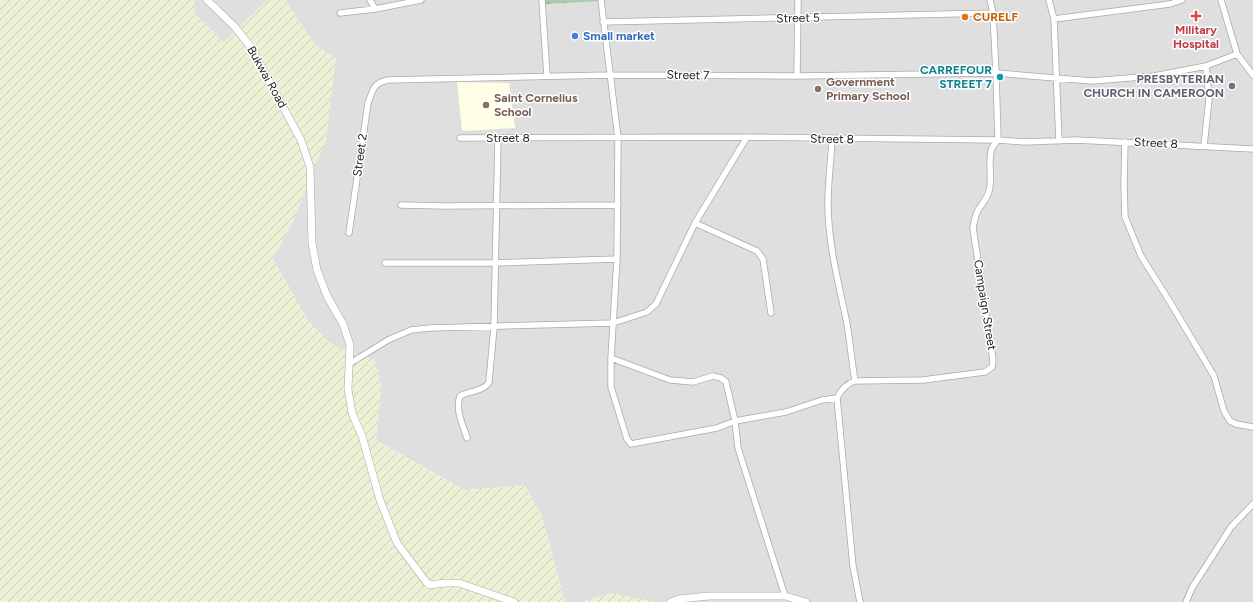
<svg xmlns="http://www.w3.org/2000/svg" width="1253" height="602" font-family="Figtree,sans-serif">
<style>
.residential{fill:#e0dfdf}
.education{fill:#ffffe5}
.farmland{fill:url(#farmland-furrows)}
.cemetery{fill:url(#cemetery-stones)}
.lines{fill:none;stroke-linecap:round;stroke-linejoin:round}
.minor-casing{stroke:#a9a9a9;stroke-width:7}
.tertiary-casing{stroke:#a9a9a9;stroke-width:8}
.minor{stroke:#fff;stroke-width:5.5}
.tertiary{stroke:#fff;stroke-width:7}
.health-dot{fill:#e0444e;stroke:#fff;stroke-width:1.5}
.food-dot{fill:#e8710a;stroke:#fff;stroke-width:1.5}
.shop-dot{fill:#3f7fe0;stroke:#fff;stroke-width:1.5}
.culture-dot{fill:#0f9aa8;stroke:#fff;stroke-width:1.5}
.worship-dot{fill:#6b7280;stroke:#fff;stroke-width:1.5}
.education-dot{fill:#8d6e63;stroke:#fff;stroke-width:1.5}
.labels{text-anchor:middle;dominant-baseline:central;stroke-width:3;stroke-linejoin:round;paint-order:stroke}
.food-label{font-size:12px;font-weight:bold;fill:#c56008;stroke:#fff;text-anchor:start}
.street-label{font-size:12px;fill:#222;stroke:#fff}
.health-label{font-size:12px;font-weight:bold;fill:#be3a42;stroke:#fff}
.shop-label{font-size:12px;font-weight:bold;fill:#366cbe;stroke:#fff;text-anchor:start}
.culture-label{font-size:12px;font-weight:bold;fill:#0d838f;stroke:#fff;text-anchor:end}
.worship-label{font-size:12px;font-weight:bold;fill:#5b616d;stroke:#fff;text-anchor:end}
.education-label{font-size:12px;font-weight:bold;fill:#785e54;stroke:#fff;text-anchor:start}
</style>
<defs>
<pattern id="farmland-furrows" width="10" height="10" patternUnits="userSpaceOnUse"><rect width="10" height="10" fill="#eef0d5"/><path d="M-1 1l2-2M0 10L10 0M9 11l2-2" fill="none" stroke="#ccceb7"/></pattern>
<pattern id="cemetery-stones" width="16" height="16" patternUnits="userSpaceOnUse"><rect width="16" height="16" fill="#aacbaf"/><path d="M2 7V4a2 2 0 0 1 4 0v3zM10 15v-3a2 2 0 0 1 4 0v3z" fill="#92ae96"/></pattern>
</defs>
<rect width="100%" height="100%" fill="#f2efe9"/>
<path class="residential" d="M 195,0 L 268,0 L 224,42 L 195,14 Z
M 285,0 L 1253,0 L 1253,602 L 654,602 L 611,593 L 581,602 L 565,602 L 542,516 L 525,485 L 465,490 L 376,440 L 381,388 L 375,360 L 333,346 L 309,322 L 273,259 L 295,217 L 308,182 L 336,58 L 315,45 Z"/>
<path class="education" d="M 457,82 L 509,83 L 515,128 L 462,131 Z"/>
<path class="farmland" d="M 0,0 L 195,0 L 195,14 L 224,42 L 268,0 L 285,0 L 315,45 L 336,58 L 326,141 L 308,182 L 295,217 L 273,259 L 309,322 L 333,346 L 375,360 L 381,388 L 376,441 L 465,490 L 525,485 L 542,516 L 565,602 L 0,602 Z
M 611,593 L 652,601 L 653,602 L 581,602 Z"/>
<path class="cemetery" d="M 544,0 L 601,0 L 601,1 L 545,4 Z"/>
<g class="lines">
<g class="minor-casing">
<path id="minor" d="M 370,0 L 375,9
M 542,0 L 547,76
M 601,0 L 618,138 L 617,259 L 611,358 L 670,380 L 693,382 L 713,376 L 721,378 L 726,382 L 735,421 L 738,448 L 785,596
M 1049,0 L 1054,19 L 1059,141
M 1221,0 L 1237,54 L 1253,75
M 340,13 L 375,9 L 421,0
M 1054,19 L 1170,4 L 1182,0
M 603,22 L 993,13
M 797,76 L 798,0
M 460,138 L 747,137 L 998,140 L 1025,142 L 1076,140 L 1253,149
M 832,139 C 831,160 828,182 828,203 C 828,241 837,277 845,314 C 850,336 851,359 855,381
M 1125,142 L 1124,185 L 1125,217 L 1141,256 L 1170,302 L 1214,376 L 1224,411 L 1230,421 L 1236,424 L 1253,427
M 1204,146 L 1209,99 L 1206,66
M 401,205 L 445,206 L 618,205
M 695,223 L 757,251 L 763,259 L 771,313
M 349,233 L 368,103 C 373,90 373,83 388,80 L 610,75 L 797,76 L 996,73 L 1092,81 L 1154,76 L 1206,66 L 1237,54
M 385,263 L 496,263 L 617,259
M 611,358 L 611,387 L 627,439 L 631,444 L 717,428 L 735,421 L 786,412 L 822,400 L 837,398
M 349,364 L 388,340 L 411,330 L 430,328 L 613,323 L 647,312 L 656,304 L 695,223 L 747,137
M 467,438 C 463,425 455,410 460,396 C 469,391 485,391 489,382 L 494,327 L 498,138
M 860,602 L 853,566 L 837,398 C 842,389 846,384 855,381 L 923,380 L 985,372 L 992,367 L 993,360 L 973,228 C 974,222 975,216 978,210 C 982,204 987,199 989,191 C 993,177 987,161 992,148 C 994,145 996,142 998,140 L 996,73 L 993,13 L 990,0
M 1186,602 L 1192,588 L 1231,527 L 1253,504"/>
</g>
<g class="tertiary-casing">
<path id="tertiary" d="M 207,0 L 235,27 L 250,46 L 301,140 L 310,167 L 312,243 L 317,270 L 327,296 L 343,324 L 350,345 L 348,389 L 352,413 L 362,436 L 380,500 L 397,543 L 427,583 L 430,585 L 445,583 L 459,583 L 514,602
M 671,602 L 679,599 L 709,596 L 785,596 L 806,602"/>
</g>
<use href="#minor" class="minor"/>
<use href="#tertiary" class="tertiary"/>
</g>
<path class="health-dot" d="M1194 10h4v4h4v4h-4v4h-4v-4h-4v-4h4z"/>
<circle class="food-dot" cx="965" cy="17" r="4"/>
<circle class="shop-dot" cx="575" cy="36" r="4"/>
<circle class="culture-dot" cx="1000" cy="77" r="4"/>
<circle class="worship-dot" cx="1232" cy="86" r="4"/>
<g class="education-dot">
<circle cx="818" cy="89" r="4"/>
<circle cx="486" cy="105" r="4"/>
</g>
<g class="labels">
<g class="food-label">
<text x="973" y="17">CURELF</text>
</g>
<g class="street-label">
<text transform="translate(798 18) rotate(-1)">Street 5</text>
<text transform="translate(688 75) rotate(1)">Street 7</text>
<text transform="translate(267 77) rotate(61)">Bukwai Road</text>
<text x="508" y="138">Street 8</text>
<text transform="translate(832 139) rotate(1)">Street 8</text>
<text transform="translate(1156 143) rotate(3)">Street 8</text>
<text transform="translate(360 155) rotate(-82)">Street 2</text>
<text transform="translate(985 305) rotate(81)">Campaign Street</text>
</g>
<g class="health-label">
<text x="1196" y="30">Military<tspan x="1196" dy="14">Hospital</tspan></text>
</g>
<g class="shop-label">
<text x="583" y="36">Small market</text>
</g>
<g class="culture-label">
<text x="992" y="70">CARREFOUR<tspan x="992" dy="14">STREET 7</tspan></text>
</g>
<g class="worship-label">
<text x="1224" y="79">PRESBYTERIAN<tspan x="1224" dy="14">CHURCH IN CAMEROON</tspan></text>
</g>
<g class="education-label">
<text x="826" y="82">Government<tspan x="826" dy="14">Primary School</tspan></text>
<text x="494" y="98">Saint Cornelius<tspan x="494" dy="14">School</tspan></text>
</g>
</g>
</svg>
